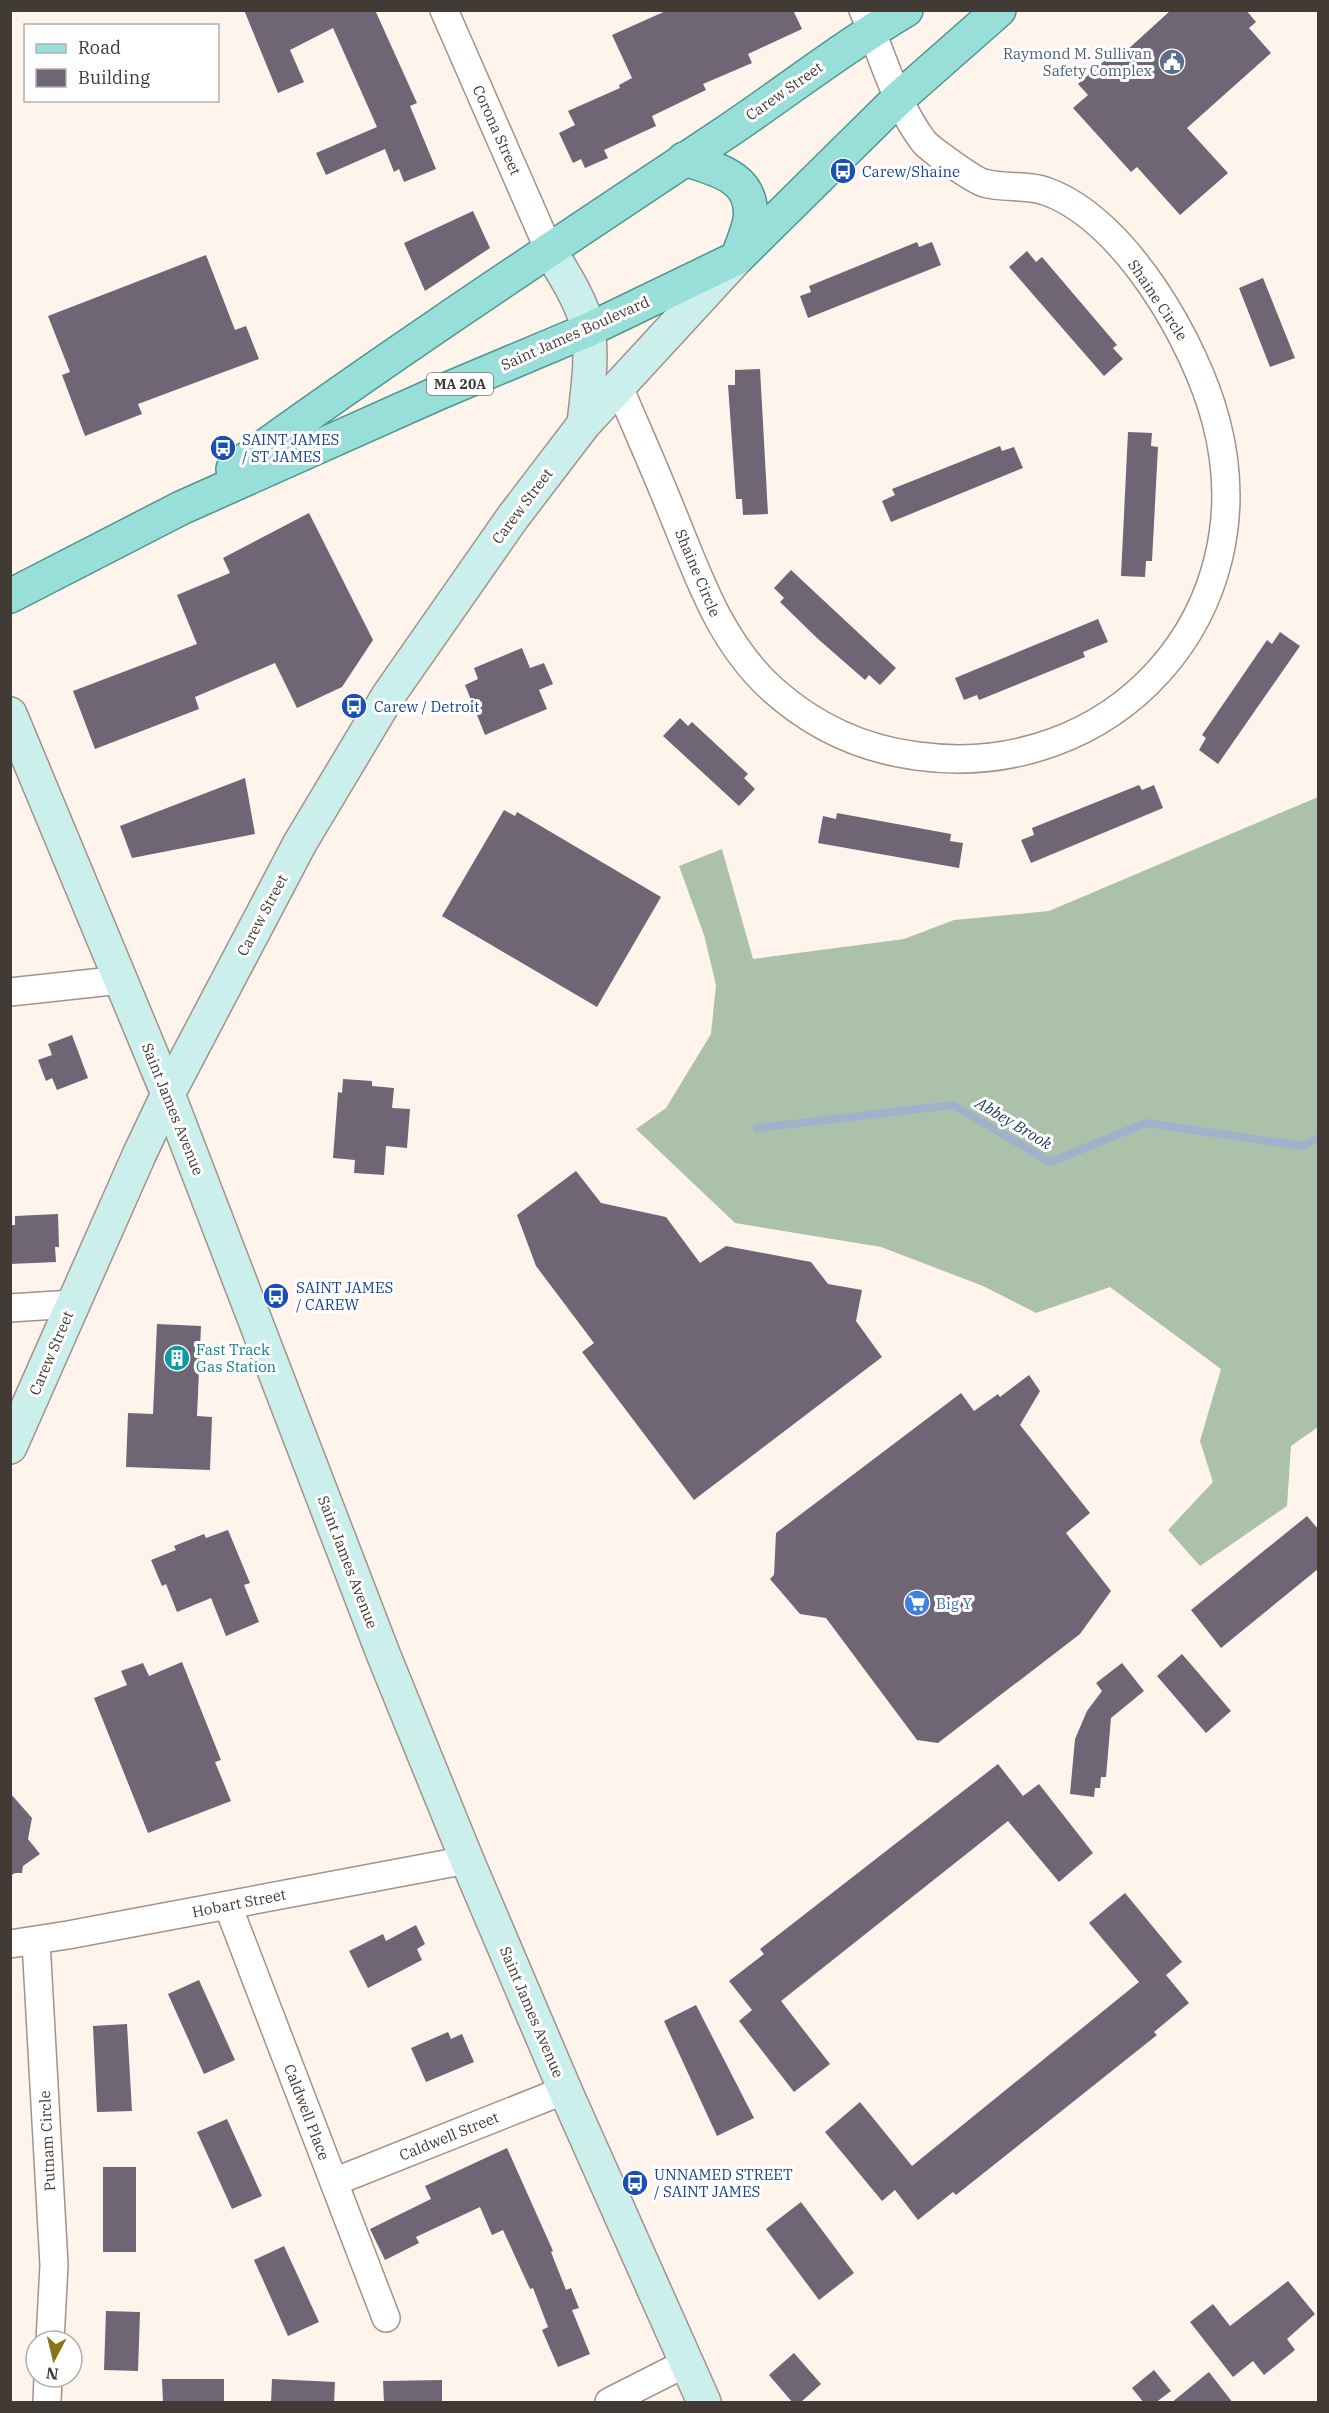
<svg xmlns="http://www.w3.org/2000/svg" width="1329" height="2413" font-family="'IBM Plex Serif',serif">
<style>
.forest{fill:#abc1a9}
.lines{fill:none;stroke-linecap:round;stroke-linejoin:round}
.stream{stroke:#a0b2cb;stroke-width:8}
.building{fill:#6e6575}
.street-casing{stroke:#a39286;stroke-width:30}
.secondary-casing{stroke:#a39286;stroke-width:36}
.primary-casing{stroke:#4d978f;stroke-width:36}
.street{stroke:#fff;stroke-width:27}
.secondary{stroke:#cbefec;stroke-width:33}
.primary{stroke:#98dfd9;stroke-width:33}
.labels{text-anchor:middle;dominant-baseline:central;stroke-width:6;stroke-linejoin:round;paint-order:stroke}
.shield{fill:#fff;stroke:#7a7572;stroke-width:1.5}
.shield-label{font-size:14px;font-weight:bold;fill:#413a35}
.service-label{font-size:15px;fill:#4e5e75;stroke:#fff;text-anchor:end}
.street-label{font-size:15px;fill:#413a35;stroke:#fff}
.transit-label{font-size:15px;fill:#164399;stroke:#fff;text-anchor:start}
.culture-label{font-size:15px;fill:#0d838f;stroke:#fff;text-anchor:start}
.shop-label{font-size:15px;fill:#366cbe;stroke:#fff;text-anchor:start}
.water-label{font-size:16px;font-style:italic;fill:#223c60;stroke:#fff}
</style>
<rect width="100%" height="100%" fill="#fff4ec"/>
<path class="forest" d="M 1318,797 L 1318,1427 L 1291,1446 L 1287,1506 L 1200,1566 L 1168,1530 L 1213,1482 L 1200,1441 L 1221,1369 L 1110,1287 L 1036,1313 L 983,1286 L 881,1247 L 735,1223 L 636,1129 L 666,1108 L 711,1034 L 716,985 L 704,935 L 679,866 L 722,849 L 753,959 L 904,939 L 954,920 L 1049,911 Z"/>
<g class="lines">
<path class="stream" d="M 757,1128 L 953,1105 L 1050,1162 L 1146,1123 L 1303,1146 L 1318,1138"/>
</g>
<path class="building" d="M 244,10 L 375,10 L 417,103 L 410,106 L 436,169 L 404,182 L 399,169 L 394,172 L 385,149 L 326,175 L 316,153 L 377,127 L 333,28 L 290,50 L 304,82 L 278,93 Z
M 668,10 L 793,10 L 802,29 L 748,54 L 752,63 L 703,84 L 706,90 L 652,116 L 656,126 L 604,150 L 608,158 L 585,168 L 581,159 L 573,163 L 559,133 L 575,125 L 568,111 L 620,88 L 619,85 L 632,78 L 612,35 Z
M 1171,10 L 1246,10 L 1256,22 L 1249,28 L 1271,53 L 1187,128 L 1228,173 L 1180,215 L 1137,167 L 1131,172 L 1073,108 L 1088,95 L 1078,84 L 1120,47 L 1125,52 Z
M 473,211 L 490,248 L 425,291 L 404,243 Z
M 917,242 L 919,247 L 932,242 L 941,265 L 808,318 L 800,296 L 811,292 L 809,286 Z
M 1027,251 L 1036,262 L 1042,257 L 1117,345 L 1113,348 L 1123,359 L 1104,376 L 1009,267 Z
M 206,255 L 235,330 L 246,326 L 259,359 L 138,404 L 142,414 L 85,436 L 62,375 L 70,372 L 48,316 Z
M 1263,278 L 1295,358 L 1270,367 L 1239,288 Z
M 760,369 L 768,514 L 743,515 L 742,499 L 736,499 L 728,385 L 735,385 L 735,370 Z
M 1128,432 L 1152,433 L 1151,446 L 1158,447 L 1152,561 L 1146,561 L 1145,577 L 1121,576 Z
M 1000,446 L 1002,451 L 1014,447 L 1023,468 L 891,522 L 882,501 L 895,495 L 892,489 Z
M 309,513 L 373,640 L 342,687 L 297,708 L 275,663 L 195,697 L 199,709 L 95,749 L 73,691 L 197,644 L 177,595 L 230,573 L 223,558 Z
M 791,570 L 896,668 L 880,685 L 869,675 L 865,680 L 818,639 L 780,602 L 784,598 L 774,588 Z
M 1098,619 L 1108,642 L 1083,652 L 1085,657 L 979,700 L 977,695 L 964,700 L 955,678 Z
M 1280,632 L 1300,646 L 1218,764 L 1199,750 L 1206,738 L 1202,735 L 1267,640 L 1272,644 Z
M 522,648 L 530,668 L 544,663 L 553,684 L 539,690 L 547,709 L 485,735 L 465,685 L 478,679 L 474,668 Z
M 680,718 L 688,726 L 692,722 L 748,774 L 744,778 L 755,789 L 739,806 L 663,736 Z
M 245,778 L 255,834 L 132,858 L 120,826 Z
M 1139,785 L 1142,790 L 1154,785 L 1163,808 L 1031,863 L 1021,840 L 1034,835 L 1032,828 Z
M 504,810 L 515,816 L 517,812 L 661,897 L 597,1007 L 442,916 Z
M 837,813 L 951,834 L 950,841 L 963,843 L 959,868 L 818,843 L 823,816 L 836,819 Z
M 72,1035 L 88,1078 L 57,1090 L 52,1078 L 46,1081 L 38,1060 L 52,1055 L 48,1044 Z
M 343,1079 L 372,1081 L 372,1086 L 394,1088 L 392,1108 L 410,1109 L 407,1148 L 386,1146 L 384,1175 L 354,1173 L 355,1160 L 333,1158 L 338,1092 L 342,1093 Z
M 576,1171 L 601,1203 L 666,1217 L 700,1263 L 726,1246 L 811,1262 L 828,1284 L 862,1290 L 856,1321 L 882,1357 L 694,1500 L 582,1352 L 594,1343 L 536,1266 L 517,1215 Z
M 58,1214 L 59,1247 L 55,1247 L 56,1262 L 10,1264 L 10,1225 L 15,1225 L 15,1216 Z
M 157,1324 L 201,1326 L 197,1416 L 212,1417 L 210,1470 L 126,1467 L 128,1413 L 153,1414 Z
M 1029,1375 L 1040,1391 L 1020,1425 L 1090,1513 L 1066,1533 L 1111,1591 L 1080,1634 L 938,1743 L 917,1740 L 826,1618 L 800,1614 L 770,1579 L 774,1575 L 776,1533 L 961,1393 L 974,1411 L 998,1394 L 1000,1397 Z
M 1307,1516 L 1318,1529 L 1318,1569 L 1221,1648 L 1191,1610 Z
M 228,1530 L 250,1583 L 244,1585 L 259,1622 L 226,1636 L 211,1598 L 177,1612 L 166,1584 L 162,1586 L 151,1560 L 176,1550 L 174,1546 L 204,1534 L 206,1538 Z
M 1182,1654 L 1231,1711 L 1206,1733 L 1157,1676 Z
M 182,1662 L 221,1760 L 215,1762 L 231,1801 L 148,1833 L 94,1698 L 127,1685 L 121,1671 L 143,1663 L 149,1676 Z
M 1122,1663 L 1144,1691 L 1111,1718 L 1106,1777 L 1101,1777 L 1100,1788 L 1095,1788 L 1094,1797 L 1070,1794 L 1075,1739 L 1087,1711 L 1102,1691 L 1096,1683 Z
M 998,1764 L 1023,1796 L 1039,1784 L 1093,1853 L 1059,1882 L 1008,1821 L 781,2001 L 830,2064 L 794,2092 L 739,2021 L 752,2010 L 729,1981 L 764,1954 L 760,1949 Z
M 10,1793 L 32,1818 L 28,1839 L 40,1854 L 23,1866 L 22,1873 L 15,1873 L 10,1876 Z
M 1125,1893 L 1182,1962 L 1166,1975 L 1189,2003 L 1154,2032 L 1157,2035 L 956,2195 L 953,2192 L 918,2220 L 895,2190 L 882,2201 L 825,2132 L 860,2102 L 912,2166 L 1139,1982 L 1089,1923 Z
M 416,1925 L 425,1944 L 417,1949 L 422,1960 L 368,1988 L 349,1951 L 383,1934 L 386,1941 Z
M 199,1980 L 235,2060 L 204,2074 L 168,1994 Z
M 696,2005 L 754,2118 L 717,2136 L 664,2021 Z
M 127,2024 L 132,2111 L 97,2112 L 93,2026 Z
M 448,2032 L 451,2039 L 462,2034 L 474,2062 L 426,2082 L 411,2048 Z
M 227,2119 L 262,2196 L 232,2209 L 197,2132 Z
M 507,2148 L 553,2251 L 551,2252 L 566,2290 L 571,2288 L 579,2308 L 572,2310 L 590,2354 L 558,2367 L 542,2330 L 548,2327 L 533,2288 L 530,2289 L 503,2230 L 492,2235 L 480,2207 L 416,2237 L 419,2243 L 385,2260 L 370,2229 L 431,2199 L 425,2186 Z
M 103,2167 L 136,2167 L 136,2252 L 103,2252 Z
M 801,2202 L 854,2273 L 819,2300 L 766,2229 Z
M 284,2246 L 319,2322 L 288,2336 L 254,2260 Z
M 1288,2281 L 1315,2314 L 1287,2339 L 1295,2350 L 1264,2375 L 1253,2361 L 1233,2377 L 1190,2322 L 1213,2304 L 1230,2326 Z
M 106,2311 L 140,2312 L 138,2371 L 104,2370 Z
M 794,2353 L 821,2384 L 800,2403 L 793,2403 L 769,2375 Z
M 1154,2370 L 1171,2391 L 1155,2403 L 1144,2403 L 1132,2388 Z
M 1209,2372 L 1233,2403 L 1171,2403 Z
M 162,2379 L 224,2379 L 224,2403 L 163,2403 Z
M 272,2379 L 335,2382 L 334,2403 L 271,2403 Z
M 442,2380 L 442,2403 L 384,2403 L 383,2381 Z"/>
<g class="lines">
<g class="street-casing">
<path id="street" d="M 444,10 L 549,250
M 619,387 C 636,427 654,467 670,507 C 697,572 718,640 772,689 C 813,726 863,749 917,756 C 1113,783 1267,614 1216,421 C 1196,344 1126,221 1048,192 C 1029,184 1004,189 984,183 C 975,181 931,150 924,142 C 895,104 882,54 863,10
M 10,992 L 121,980
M 10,1308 L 72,1304
M 228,1906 L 386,2318
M 36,1941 L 54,2265 L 50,2341
M 10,1944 L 68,1935 L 467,1860
M 334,2182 L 565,2090
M 47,2402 L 48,2377
M 609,2402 L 686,2363"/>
</g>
<g class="secondary-casing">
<path id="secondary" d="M 549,250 C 563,272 584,305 588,330 C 593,360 587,394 584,424
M 10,714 L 168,1094 L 384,1656 L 467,1860 L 565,2090 L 704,2402
M 10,1447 L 140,1153 L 168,1094 L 300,843 L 388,696 L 513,517 L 584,424 L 736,259"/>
</g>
<g class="primary-casing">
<path id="primary" d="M 684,159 C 716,169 755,177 750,220 C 748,231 742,245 738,256
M 233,469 C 394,352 560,243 725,133 C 786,92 843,47 906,10
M 10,596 L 181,508 L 436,394 L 588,330 L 737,258 L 898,99 L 999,10"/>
</g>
<use href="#street" class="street"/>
<use href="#secondary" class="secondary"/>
<use href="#primary" class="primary"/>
</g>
<defs>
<g id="civic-disc" transform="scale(1.35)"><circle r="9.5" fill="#5c6f8a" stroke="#fff"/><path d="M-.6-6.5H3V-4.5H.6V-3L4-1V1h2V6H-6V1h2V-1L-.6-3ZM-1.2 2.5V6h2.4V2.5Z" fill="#fff"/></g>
<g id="bus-disc" transform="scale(1.35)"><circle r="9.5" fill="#1a4fb4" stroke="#fff"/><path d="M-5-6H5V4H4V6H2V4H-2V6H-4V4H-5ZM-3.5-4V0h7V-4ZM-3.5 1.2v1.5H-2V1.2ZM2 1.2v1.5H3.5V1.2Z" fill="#fff"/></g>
<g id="building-disc" transform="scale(1.35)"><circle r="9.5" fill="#0f9aa8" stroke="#fff"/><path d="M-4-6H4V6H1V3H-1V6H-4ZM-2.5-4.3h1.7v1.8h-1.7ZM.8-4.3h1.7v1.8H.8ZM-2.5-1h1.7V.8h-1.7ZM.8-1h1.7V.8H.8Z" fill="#fff"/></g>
<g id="supermarket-disc" transform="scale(1.35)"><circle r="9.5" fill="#3f7fe0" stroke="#fff"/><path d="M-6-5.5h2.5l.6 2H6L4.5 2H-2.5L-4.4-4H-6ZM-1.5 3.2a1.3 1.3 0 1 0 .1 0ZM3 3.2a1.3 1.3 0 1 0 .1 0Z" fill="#fff"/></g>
</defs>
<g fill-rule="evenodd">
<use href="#civic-disc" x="1172" y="62"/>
<use href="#bus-disc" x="843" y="171"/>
<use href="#bus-disc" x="223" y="448"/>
<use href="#bus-disc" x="354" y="706"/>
<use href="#bus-disc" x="276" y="1296"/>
<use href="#building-disc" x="177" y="1358"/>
<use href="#supermarket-disc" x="917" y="1603"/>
<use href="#bus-disc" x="635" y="2183"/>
</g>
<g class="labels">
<rect class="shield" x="427" y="373" width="66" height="22" rx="4.5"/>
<g class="shield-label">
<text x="460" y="384">MA 20A</text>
</g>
<g class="service-label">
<text x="1152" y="53">Raymond M. Sullivan<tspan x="1152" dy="17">Safety Complex</tspan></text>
</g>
<g class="street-label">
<text transform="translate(784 91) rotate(-35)">Carew Street</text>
<text transform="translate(497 130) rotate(66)">Corona Street</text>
<text transform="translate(1158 300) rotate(56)">Shaine Circle</text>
<text transform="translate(575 333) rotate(-24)">Saint James Boulevard</text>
<text transform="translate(522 506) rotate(-53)">Carew Street</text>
<text transform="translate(698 573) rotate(67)">Shaine Circle</text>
<text transform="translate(262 915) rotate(-62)">Carew Street</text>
<text transform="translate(173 1109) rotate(68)">Saint James Avenue</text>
<text transform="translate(51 1353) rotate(-67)">Carew Street</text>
<text transform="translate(348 1562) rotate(69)">Saint James Avenue</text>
<text transform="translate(239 1903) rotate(-11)">Hobart Street</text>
<text transform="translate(532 2012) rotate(67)">Saint James Avenue</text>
<text transform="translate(307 2112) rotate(69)">Caldwell Place</text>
<text transform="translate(449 2136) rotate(-22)">Caldwell Street</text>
<text transform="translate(47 2141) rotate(-93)">Putnam Circle</text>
</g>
<g class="transit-label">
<text x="862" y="171">Carew/Shaine</text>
<text x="242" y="439">SAINT JAMES<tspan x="242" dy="17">/ ST JAMES</tspan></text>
<text x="374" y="706">Carew / Detroit</text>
<text x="296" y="1287">SAINT JAMES<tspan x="296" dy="17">/ CAREW</tspan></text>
<text x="654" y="2174">UNNAMED STREET<tspan x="654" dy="17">/ SAINT JAMES</tspan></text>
</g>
<g class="culture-label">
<text x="196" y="1349">Fast Track<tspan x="196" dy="17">Gas Station</tspan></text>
</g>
<g class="shop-label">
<text x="936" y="1603">Big Y</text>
</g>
<g class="water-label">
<text transform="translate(1014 1123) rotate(31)">Abbey Brook</text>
</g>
</g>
<rect width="1329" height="2413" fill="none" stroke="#413a35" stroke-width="24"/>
<rect x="24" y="24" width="195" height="78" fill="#ffffff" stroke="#b3b0ae" stroke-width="1.5"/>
<rect x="36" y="44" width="30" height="9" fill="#98dfd9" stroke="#b3b0ae" stroke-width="1.5"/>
<text x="78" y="54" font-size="18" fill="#413a35">Road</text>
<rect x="36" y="69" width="30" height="18" fill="#6e6575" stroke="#b3b0ae" stroke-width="1.5"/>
<text x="78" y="84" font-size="18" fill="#413a35">Building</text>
<g transform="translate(54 2359) rotate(187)"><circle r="28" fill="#ffffff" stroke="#b3b0ae" stroke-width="1.5"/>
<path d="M0-4.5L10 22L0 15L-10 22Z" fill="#877518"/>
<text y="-9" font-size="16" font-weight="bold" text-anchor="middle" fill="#413a35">N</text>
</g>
</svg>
